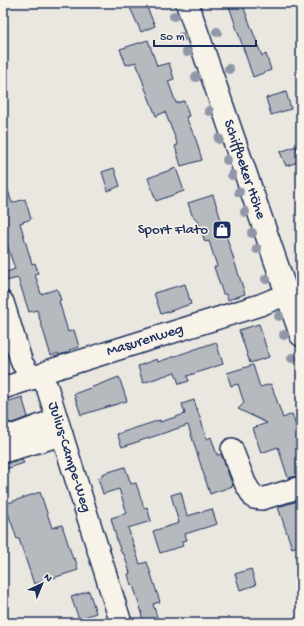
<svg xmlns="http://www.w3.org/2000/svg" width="304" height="626" font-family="'Gochi Hand',sans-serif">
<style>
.building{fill:#b6babf;stroke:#1b2f5e}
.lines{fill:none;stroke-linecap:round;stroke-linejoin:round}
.minor-casing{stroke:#1b2f5e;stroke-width:24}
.major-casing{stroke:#1b2f5e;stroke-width:25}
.minor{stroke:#f7f3e8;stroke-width:21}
.major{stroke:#f7f3e8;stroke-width:22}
.tree{fill:#9097a8}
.labels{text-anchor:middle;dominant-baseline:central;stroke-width:3;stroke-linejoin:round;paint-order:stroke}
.street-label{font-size:15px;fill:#1b2f5e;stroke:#f7f3e8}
.poi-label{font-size:15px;fill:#1b2f5e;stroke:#f7f3e8;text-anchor:end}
</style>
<rect width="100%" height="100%" fill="#eae7e0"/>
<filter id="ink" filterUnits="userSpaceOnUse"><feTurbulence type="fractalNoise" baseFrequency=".025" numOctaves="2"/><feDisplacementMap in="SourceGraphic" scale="8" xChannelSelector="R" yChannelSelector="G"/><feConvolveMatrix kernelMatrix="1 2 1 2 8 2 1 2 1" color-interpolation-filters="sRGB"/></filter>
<g filter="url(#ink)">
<path class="building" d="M 128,3 L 145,3 L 155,26 L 141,32 Z
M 228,3 L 242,3 L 262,56 L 266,54 L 271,70 L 253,77 Z
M 148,40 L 157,66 L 169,63 L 174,79 L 168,81 L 176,103 L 184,101 L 189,116 L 186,117 L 196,140 L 202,160 L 181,166 L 175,146 L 178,145 L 165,112 L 156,116 L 145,88 L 136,62 L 126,65 L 120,49 Z
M 286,92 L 291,109 L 271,115 L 266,98 Z
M 296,146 L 301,161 L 286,166 L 280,152 Z
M 114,168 L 120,186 L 108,191 L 102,172 Z
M 176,168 L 184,191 L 156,201 L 148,178 Z
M 3,181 L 5,181 L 12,203 L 25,199 L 31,219 L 20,223 L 32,264 L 35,263 L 38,273 L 35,274 L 41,294 L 57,289 L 61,300 L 59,301 L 68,332 L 74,330 L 79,347 L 69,350 L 69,352 L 59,355 L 58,353 L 51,356 L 37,310 L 29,312 L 18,278 L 6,281 L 4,273 L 15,269 L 3,233 Z
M 213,195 L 245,294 L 228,300 L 226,294 L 223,294 L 214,267 L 217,266 L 209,241 L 205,242 L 198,221 L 192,215 L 188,203 Z
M 185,284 L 191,304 L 161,314 L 154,293 Z
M 259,324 L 269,357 L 250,363 L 239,330 Z
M 216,342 L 223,364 L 187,376 L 189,381 L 179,384 L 175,372 L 143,383 L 138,366 L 157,359 L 158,362 Z
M 253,365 L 260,387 L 271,384 L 283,418 L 292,414 L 301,441 L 301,475 L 288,478 L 278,447 L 261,453 L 253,428 L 267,423 L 238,409 L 244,403 L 238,384 L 231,386 L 227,373 Z
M 119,377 L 127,401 L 81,415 L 74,394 Z
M 22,397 L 28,417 L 12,423 L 8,422 L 7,419 L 5,420 L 3,413 L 3,403 Z
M 194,400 L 207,439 L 211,437 L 217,455 L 221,454 L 233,486 L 210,494 L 188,425 L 122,447 L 117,434 L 160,420 L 160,422 L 185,414 L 182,404 Z
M 22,459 L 24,463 L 3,470 L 3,464 Z
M 125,467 L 131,484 L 136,483 L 144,508 L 147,507 L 151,521 L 128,528 L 140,564 L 147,562 L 160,602 L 153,604 L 159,623 L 144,623 L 141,614 L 142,613 L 133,585 L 131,585 L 128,574 L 130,573 L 124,554 L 122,554 L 118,544 L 111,518 L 127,513 L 119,489 L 103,494 L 98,478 L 102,477 L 102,474 Z
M 40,492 L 52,528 L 62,525 L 73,559 L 75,558 L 78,570 L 34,584 L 19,539 L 17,539 L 5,504 Z
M 181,492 L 187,516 L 212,509 L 217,524 L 185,534 L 187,540 L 182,541 L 183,546 L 160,553 L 153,531 L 179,523 L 171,495 Z
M 301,500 L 301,545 L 292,548 L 278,507 Z
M 251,569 L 256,585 L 240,590 L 235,574 Z
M 89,591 L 96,613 L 79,619 L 71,597 Z"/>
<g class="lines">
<g class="minor-casing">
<g id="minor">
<path id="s1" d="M 3,302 L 22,363 L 28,372 L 43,381 L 47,387 L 121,623"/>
<path id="s2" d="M 3,388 L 37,377 L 51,370 L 260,305 L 287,294"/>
<path d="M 3,434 L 14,435 L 57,419"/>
<path d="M 232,449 L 245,483 L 254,498 L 262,499 L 301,487"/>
<path d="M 3,452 L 62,435"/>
</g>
</g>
<g class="major-casing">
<g id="major">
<path id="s3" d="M 187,3 L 301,335"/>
</g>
</g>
<use href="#minor" class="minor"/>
<use href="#major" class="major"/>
</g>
<g class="tree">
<circle cx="174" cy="16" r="5"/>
<circle cx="217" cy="32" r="5"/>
<circle cx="182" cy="37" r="5"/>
<circle cx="187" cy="52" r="5"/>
<circle cx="229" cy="69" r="5"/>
<circle cx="196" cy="77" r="5"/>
<circle cx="209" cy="111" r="5"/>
<circle cx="219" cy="139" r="5"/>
<circle cx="227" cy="160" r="5"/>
<circle cx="232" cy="175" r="5"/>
<circle cx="239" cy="192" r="5"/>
<circle cx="245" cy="212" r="5"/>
<circle cx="252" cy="233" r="5"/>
<circle cx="257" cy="249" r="5"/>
<circle cx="266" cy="279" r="5"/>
<circle cx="279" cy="316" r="5"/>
<circle cx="284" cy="335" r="5"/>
<circle cx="292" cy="358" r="5"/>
</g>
</g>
<defs>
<g id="shop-square" transform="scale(1)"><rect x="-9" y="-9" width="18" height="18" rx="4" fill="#1b2f5e" stroke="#f7f3e8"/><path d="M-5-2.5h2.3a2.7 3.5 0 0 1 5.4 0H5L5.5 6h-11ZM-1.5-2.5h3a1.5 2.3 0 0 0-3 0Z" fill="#fff"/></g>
</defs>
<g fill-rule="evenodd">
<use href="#shop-square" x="222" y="230"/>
</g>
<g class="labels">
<g class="street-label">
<text stroke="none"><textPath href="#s3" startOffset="176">Schiffbeker Höhe</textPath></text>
<text stroke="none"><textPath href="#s2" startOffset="150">Masurenweg</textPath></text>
<text stroke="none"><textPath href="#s1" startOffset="173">Julius-Campe-Weg</textPath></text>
</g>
<g class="poi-label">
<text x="208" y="230">Sport Flato</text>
</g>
</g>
<rect width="304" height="626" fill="none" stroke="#f7f3e8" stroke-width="16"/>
<rect x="8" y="8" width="288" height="610" fill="none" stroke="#1b2f5e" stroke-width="1.5" filter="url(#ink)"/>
<g transform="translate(42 584) rotate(44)" stroke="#f7f3e8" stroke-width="3" paint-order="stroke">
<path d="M0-3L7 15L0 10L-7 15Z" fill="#1b2f5e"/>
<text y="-6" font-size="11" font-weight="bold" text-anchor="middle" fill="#1b2f5e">N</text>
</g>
<path d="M154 40v6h102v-6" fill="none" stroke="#1b2f5e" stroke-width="2"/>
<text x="160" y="40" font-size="12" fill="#1b2f5e" stroke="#f7f3e8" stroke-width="3" paint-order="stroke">50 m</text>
</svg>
